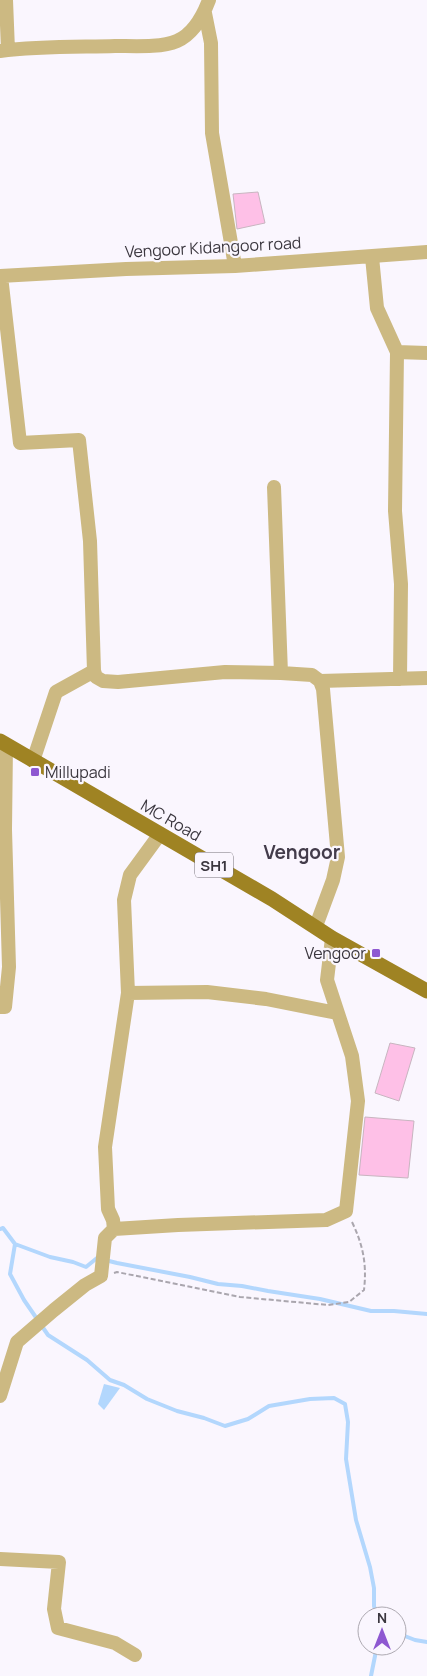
<svg xmlns="http://www.w3.org/2000/svg" width="427" height="1676" font-family="Manrope,sans-serif">
<style>
.water{fill:#b3d7fd}
.lines{fill:none;stroke-linecap:round;stroke-linejoin:round}
.stream{stroke:#b3d7fd;stroke-width:4}
.building{fill:#fec0e7;stroke:#c8b5c0}
.path{stroke:#aaa6ae;stroke-width:2;stroke-dasharray:5 2.5;stroke-linecap:butt}
.minor{stroke:#ccb982;stroke-width:14}
.major{stroke:#9f8323;stroke-width:15}
.poi-dot{fill:#8e58d1;stroke:#faf6fe;stroke-width:2}
.labels{text-anchor:middle;dominant-baseline:central;stroke-width:4.5;stroke-linejoin:round;paint-order:stroke}
.shield{fill:#faf6fe;stroke:#747078;stroke-width:1}
.shield-label{font-size:15px;font-weight:bold;fill:#3b373f}
.street-label{font-size:16px;fill:#3b373f;stroke:#faf6fe}
.poi-label{font-size:16px;fill:#3b373f;stroke:#faf6fe;text-anchor:start}
.quarter-label{font-size:19px;font-weight:bold;fill:#433c4b;stroke:#faf6fe}
</style>
<rect width="100%" height="100%" fill="#faf6fe"/>
<path class="water" d="M 104,1384 L 120,1388 L 104,1410 L 98,1404 Z"/>
<g class="lines">
<path class="stream" d="M 0,1229 L 3,1228 L 15,1244 L 10,1274 L 24,1300 L 48,1335 L 87,1360 L 110,1380 L 124,1385 L 147,1399 L 177,1411 L 204,1418 L 225,1426 L 248,1419 L 269,1406 L 310,1399 L 334,1398 L 345,1404 L 348,1422 L 346,1459 L 356,1520 L 370,1567 L 374,1588 L 374,1606 L 377,1616
M 15,1244 L 50,1257 L 73,1262 L 86,1267 L 97,1258 L 117,1263 L 190,1277 L 218,1284 L 242,1286 L 268,1291 L 320,1299 L 371,1311 L 394,1311 L 427,1314
M 397,1633 L 415,1640 L 427,1642
M 371,1676 L 377,1646"/>
</g>
<path class="building" d="M 258,192 L 265,223 L 237,229 L 233,194 Z
M 390,1043 L 415,1048 L 399,1101 L 375,1093 Z
M 365,1117 L 414,1121 L 408,1178 L 359,1175 Z"/>
<g class="lines">
<path class="path" d="M 114,1273 L 117,1272 L 240,1297 L 328,1305 L 349,1302 L 364,1290 C 367,1264 363,1245 352,1222"/>
<path class="minor" d="M 6,0 L 8,50
M 205,13 L 211,43 L 212,133 L 235,266
M 0,51 C 38,46 77,47 115,46 C 133,46 161,48 177,41 C 193,34 203,16 209,0
M 372,257 L 377,308 L 397,352 L 395,511 L 401,584 L 400,679
M 0,276 L 126,269 L 235,266 L 427,252
M 1,276 L 20,443 L 79,440 L 90,541 L 94,671 L 96,677 L 103,681 L 118,682 L 225,672 L 281,673 L 312,675 L 320,681 L 323,689 L 338,857 L 333,880 L 316,926
M 397,352 L 427,353
M 274,487 L 281,673
M 320,681 L 427,678
M 33,761 L 56,692 L 94,671
M 128,993 L 207,992 L 266,999 L 337,1013
M 0,1007 L 5,1007 L 9,967 L 5,830 L 6,745
M 114,1229 L 113,1220 L 108,1209 L 105,1147 L 128,993 L 124,900 L 130,875 L 160,834
M 0,1396 L 17,1342 L 54,1310 L 85,1285 L 101,1276 L 105,1238 L 114,1229 L 178,1225 L 326,1220 L 346,1211 L 358,1101 L 352,1056 L 327,980 L 332,938
M 0,1559 L 59,1562 L 54,1609 L 58,1628 L 115,1643 L 135,1655"/>
<path class="major" d="M 0,741 L 272,899 L 332,938 L 427,991"/>
</g>
<g class="poi-dot">
<rect x="30" y="767" width="10" height="10" rx="2.5"/>
<rect x="371" y="948" width="10" height="10" rx="2.5"/>
</g>
<g class="labels">
<rect class="shield" x="195" y="852.5" width="38" height="25" rx="4"/>
<g class="shield-label">
<text x="214" y="865">SH1</text>
</g>
<g class="street-label">
<text transform="translate(213 247) rotate(-3)">Vengoor Kidangoor road</text>
<text transform="translate(171 820) rotate(30)">MC Road</text>
</g>
<g class="poi-label">
<text x="45" y="772">Millupadi</text>
<text x="366" y="953" text-anchor="end">Vengoor</text>
</g>
<g class="quarter-label">
<text x="302" y="852">Vengoor</text>
</g>
</g>
<g transform="translate(382 1631)"><circle r="24" fill="#faf6fe" stroke="#aeaab2"/>
<path d="M0-4L9 19L0 12L-9 19Z" fill="#8e58d1"/>
<text y="-8" font-size="14" font-weight="bold" text-anchor="middle" fill="#3b373f">N</text>
</g>
</svg>
